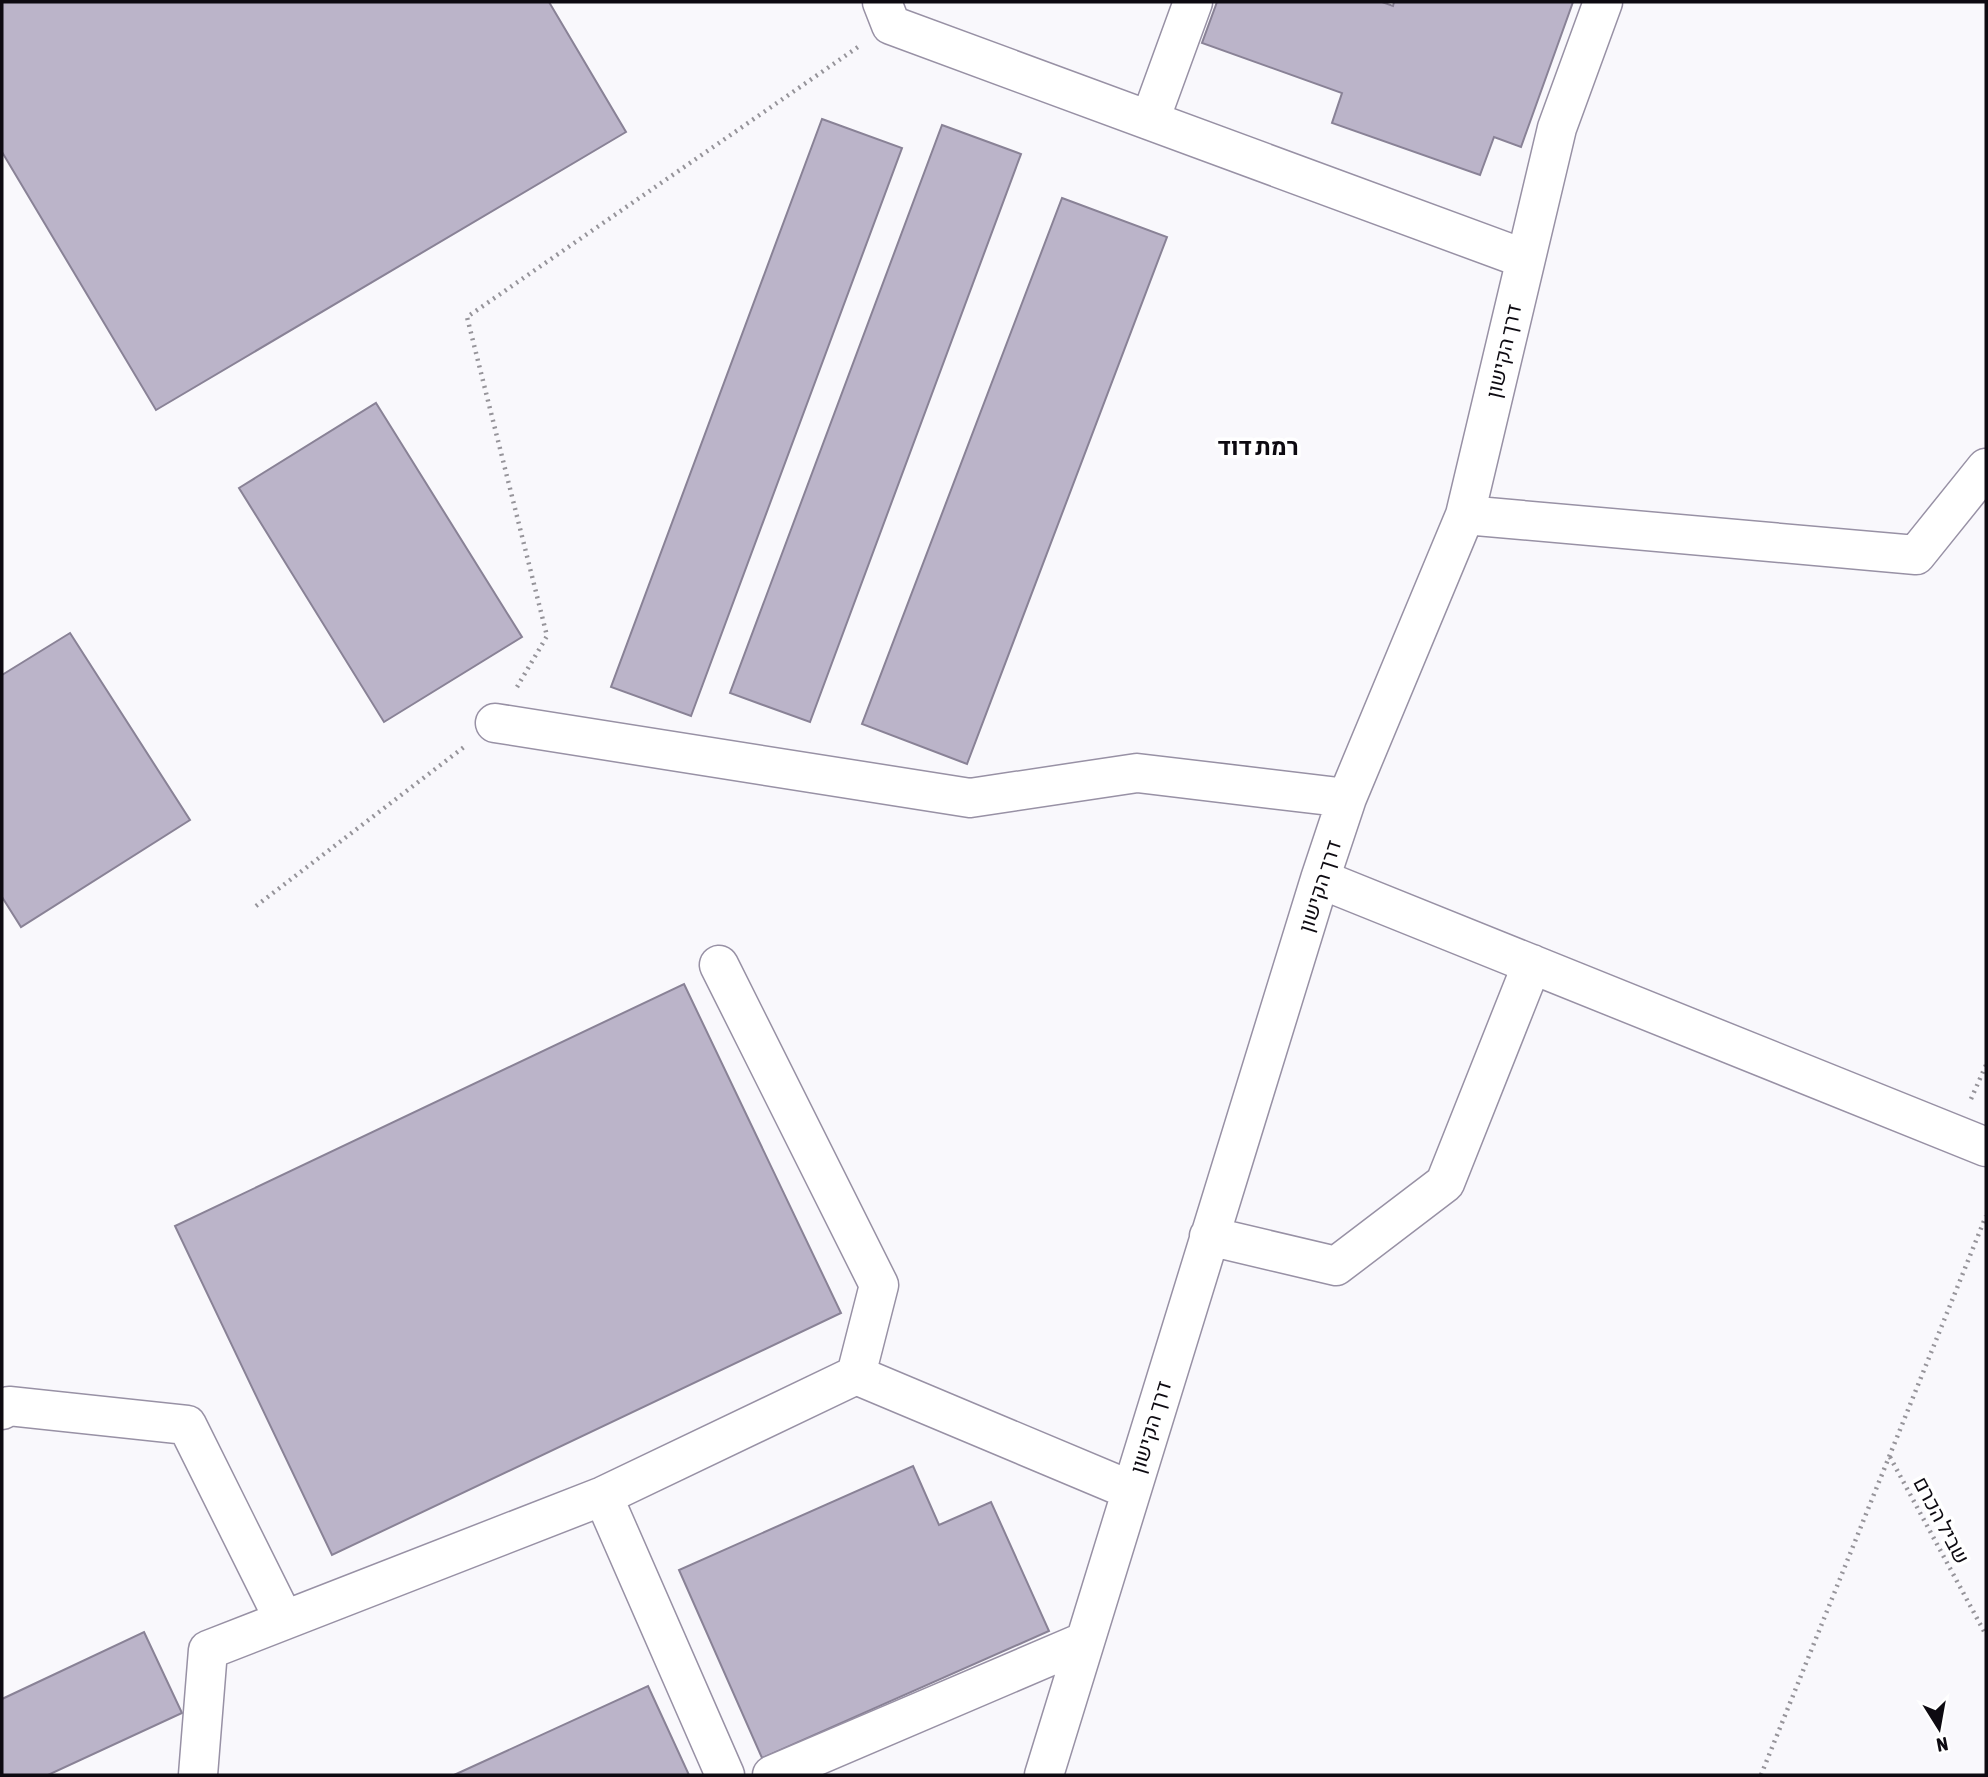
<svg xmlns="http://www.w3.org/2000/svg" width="1988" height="1777" font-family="'Asap Condensed',Heebo,sans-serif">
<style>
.building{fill:#bbb4c9;stroke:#898296;stroke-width:2}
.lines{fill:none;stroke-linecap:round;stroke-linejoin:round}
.minor-casing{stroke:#9891a5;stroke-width:41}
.path{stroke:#96949a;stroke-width:4.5;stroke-dasharray:2 5;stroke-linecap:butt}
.minor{stroke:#fff;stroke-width:38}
.labels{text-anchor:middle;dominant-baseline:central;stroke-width:7;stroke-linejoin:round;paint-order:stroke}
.street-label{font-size:21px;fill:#0d0a11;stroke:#fff}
.quarter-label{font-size:24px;font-weight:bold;fill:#0d0a11;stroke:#fff}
</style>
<rect width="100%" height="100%" fill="#f9f8fc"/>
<path class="building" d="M 2,2 L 549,2 L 626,132 L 156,410 L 2,152 Z
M 1217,2 L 1382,2 L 1393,6 L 1394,2 L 1573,2 L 1521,147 L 1494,137 L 1480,175 L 1332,123 L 1342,93 L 1202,43 Z
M 822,119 L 902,148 L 691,716 L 611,687 Z
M 942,125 L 1021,154 L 810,722 L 730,693 Z
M 1062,198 L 1167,237 L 967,764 L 862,724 Z
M 376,403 L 522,637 L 384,722 L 239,488 Z
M 70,633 L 190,820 L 21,927 L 2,897 L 2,675 Z
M 684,984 L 841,1313 L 332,1555 L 175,1226 Z
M 913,1466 L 939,1525 L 991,1502 L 1049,1631 L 762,1758 L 679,1570 Z
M 144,1632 L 182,1713 L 48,1775 L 2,1775 L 2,1699 Z
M 648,1686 L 689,1775 L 454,1775 Z"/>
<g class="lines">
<g class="minor-casing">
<path id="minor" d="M 882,2 L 891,25 L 1525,259
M 1150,120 L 1193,2
M 1465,515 L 1916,555 L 1986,468
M 495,723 L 970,798 L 1137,773 L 1347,798
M 1320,879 L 1986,1147
M 719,965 L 879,1285 L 856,1375
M 1209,1236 L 1336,1266 L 1445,1183 L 1532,964
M 2,1410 L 9,1406 L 187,1425 L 284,1620
M 603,1496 L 725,1775
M 198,1775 L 208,1650 L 603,1496 L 856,1375 L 1130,1490
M 772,1775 L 1083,1642
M 1044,1775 L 1320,879 L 1347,798 L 1465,515 L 1557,128 L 1603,2"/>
</g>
<path class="path" d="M 517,687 L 547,636 L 467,317 L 858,47
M 256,906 L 464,747
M 1971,1099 L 1986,1065
M 1890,1457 L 1986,1635
M 1761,1775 L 1986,1216"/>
<use href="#minor" class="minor"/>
</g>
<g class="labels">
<g class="street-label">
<text transform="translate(1503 351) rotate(-77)">דרך הקישון</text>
<text transform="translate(1319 886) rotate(-72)">דרך הקישון</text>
<text transform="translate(1150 1427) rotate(-73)">דרך הקישון</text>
<text transform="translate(1942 1520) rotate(62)">שביל הכרם</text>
</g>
<g class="quarter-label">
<text x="1258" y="446">רמת דוד</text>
</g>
</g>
<rect width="1988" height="1777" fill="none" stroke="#0d0a11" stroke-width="7"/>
<g transform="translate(1939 1728) rotate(169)" stroke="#ffffff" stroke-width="5" paint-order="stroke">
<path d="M0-5L12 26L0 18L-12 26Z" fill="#0d0a11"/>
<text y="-10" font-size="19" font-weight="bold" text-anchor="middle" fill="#0d0a11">N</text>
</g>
</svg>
